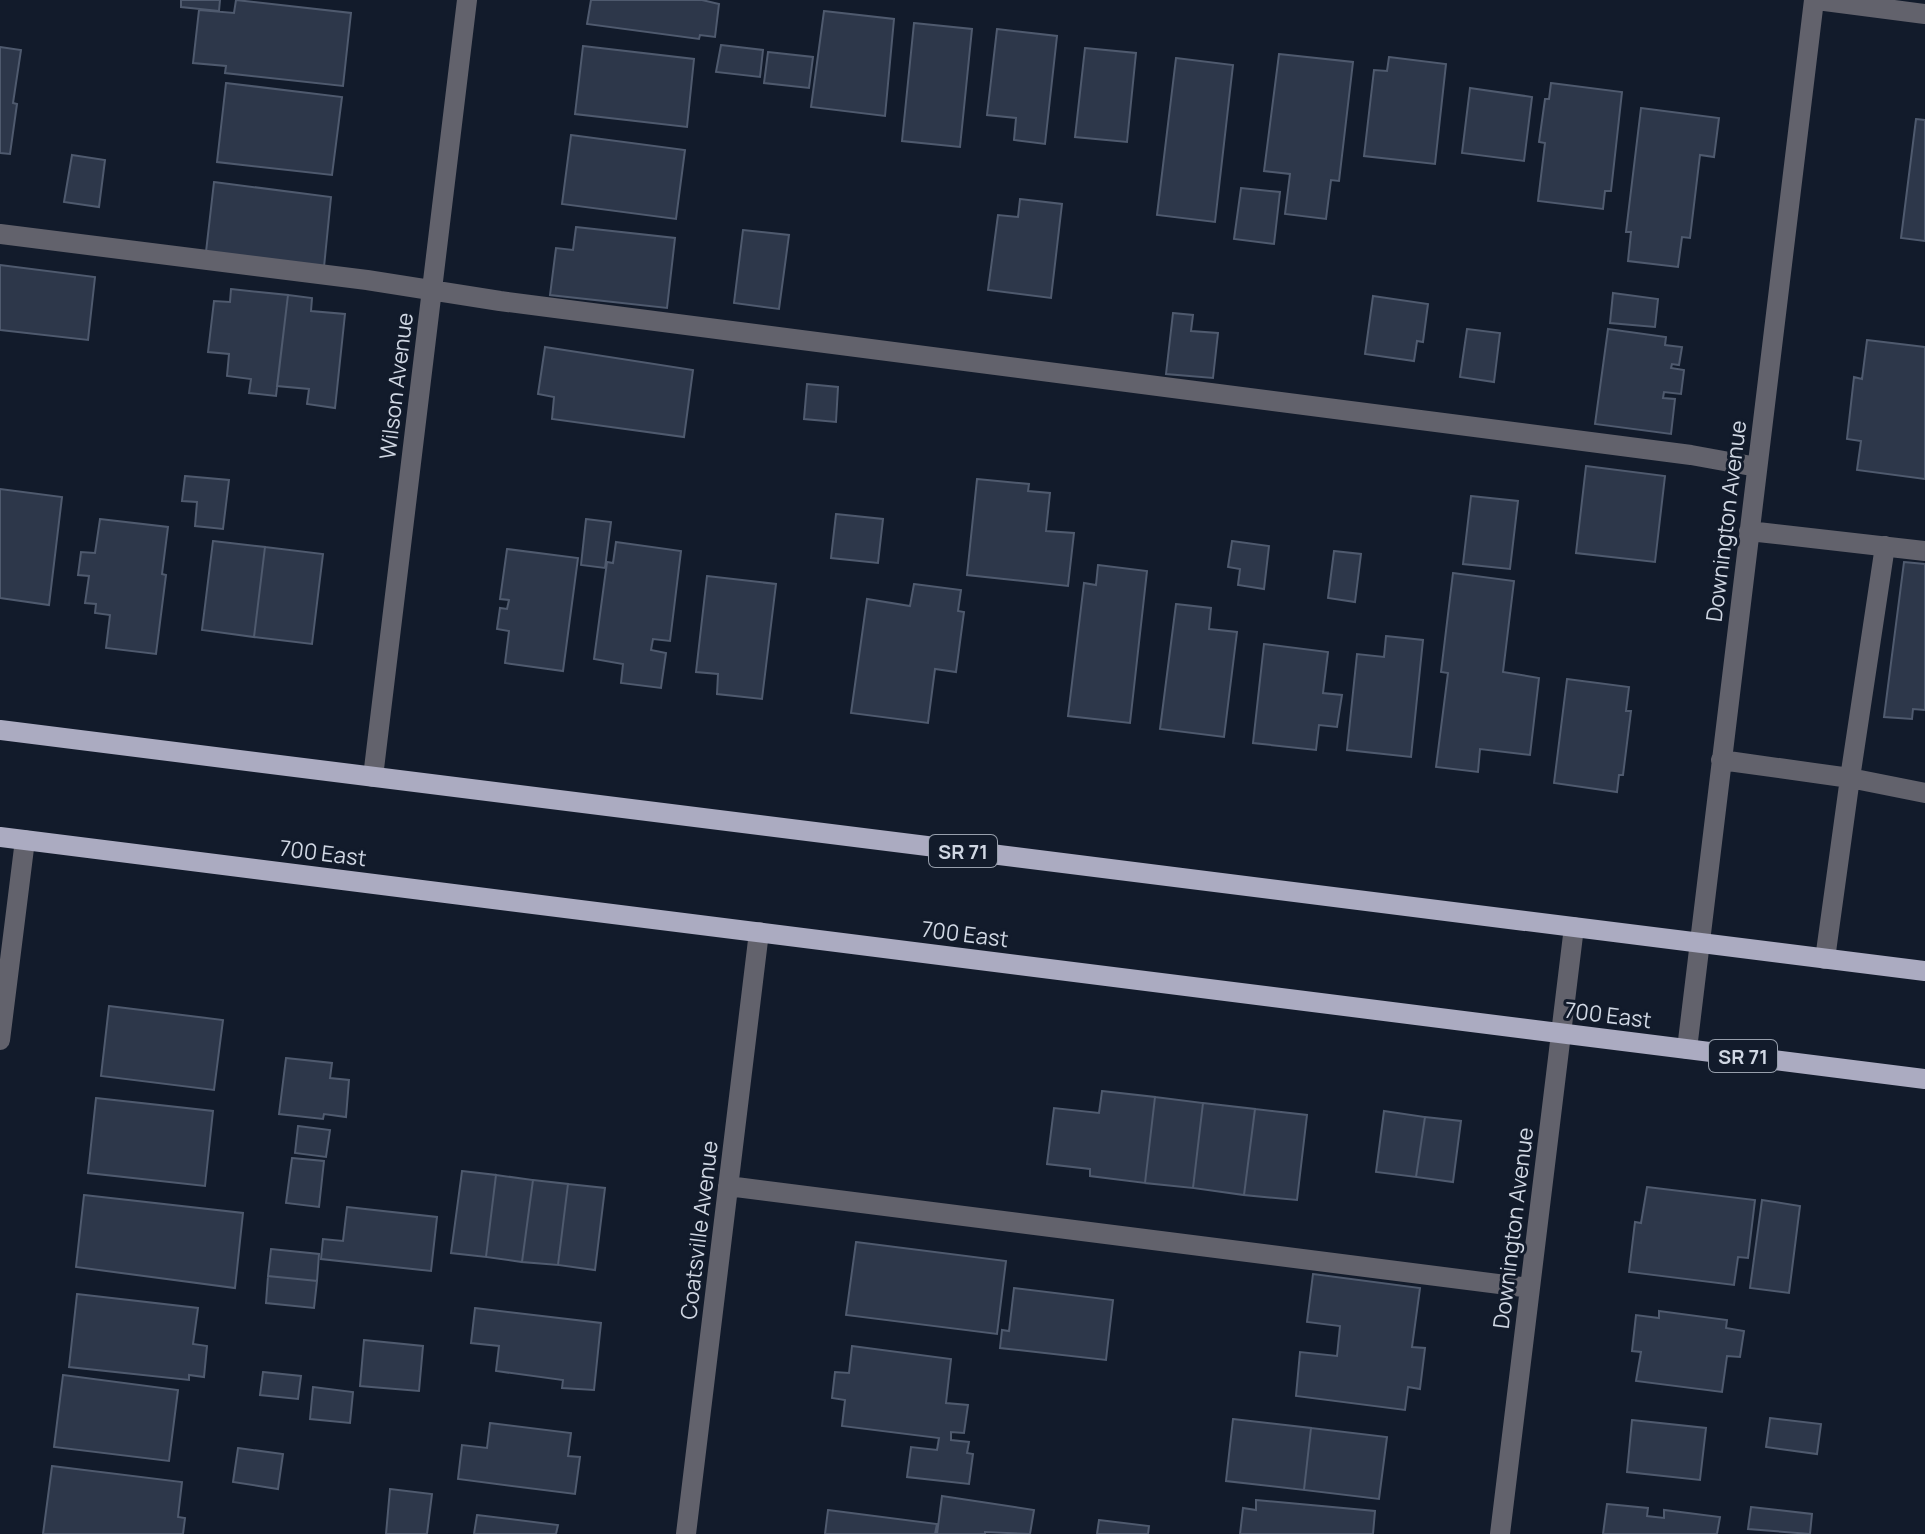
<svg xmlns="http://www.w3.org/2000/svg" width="1925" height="1534" font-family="Manrope,sans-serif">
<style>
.building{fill:#2d374a;stroke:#4f5a6e;stroke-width:2}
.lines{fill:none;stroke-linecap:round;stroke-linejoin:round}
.minor{stroke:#62626c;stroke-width:20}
.major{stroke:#ababc1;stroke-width:20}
.labels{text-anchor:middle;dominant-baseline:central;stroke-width:6;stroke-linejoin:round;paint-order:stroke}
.shield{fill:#121b2b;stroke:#979fac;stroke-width:2}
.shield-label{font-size:20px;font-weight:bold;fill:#d0d7e3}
.street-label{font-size:22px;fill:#d0d7e3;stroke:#121b2b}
</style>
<rect width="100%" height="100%" fill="#121b2b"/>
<path class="building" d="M 181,0 L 220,0 L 219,11 L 181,7 Z
M 236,0 L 351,13 L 343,86 L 225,73 L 226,66 L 193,63 L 199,10 L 234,13 Z
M 591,0 L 702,0 L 719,4 L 715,37 L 700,35 L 699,39 L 587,24 Z
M 824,11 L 894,19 L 885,116 L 811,107 Z
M 914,23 L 972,29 L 960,147 L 902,141 Z
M 997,29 L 1057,36 L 1045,144 L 1014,140 L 1016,118 L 987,115 Z
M 721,45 L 763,50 L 760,77 L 716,72 Z
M 583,46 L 694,59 L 687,127 L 575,114 Z
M 0,47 L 21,50 L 13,103 L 17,104 L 10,154 L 0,153 Z
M 1085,48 L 1136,53 L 1127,142 L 1075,137 Z
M 768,52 L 813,57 L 809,88 L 764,83 Z
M 1279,54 L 1353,62 L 1339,181 L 1331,180 L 1326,219 L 1285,214 L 1290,174 L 1264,171 Z
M 1389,57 L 1446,64 L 1435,164 L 1364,156 L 1374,70 L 1387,71 Z
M 1176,58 L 1233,65 L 1215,222 L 1157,215 Z
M 226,83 L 342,97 L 332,175 L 217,162 Z
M 1551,83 L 1622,92 L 1611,191 L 1605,191 L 1603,209 L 1538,201 L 1545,143 L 1539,142 L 1545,99 L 1549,99 Z
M 1470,88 L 1532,97 L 1524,161 L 1462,153 Z
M 1641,108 L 1719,118 L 1714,157 L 1700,155 L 1690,238 L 1682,237 L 1678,267 L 1628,261 L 1631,232 L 1626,232 Z
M 1916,119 L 1925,120 L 1925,241 L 1901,238 Z
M 571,135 L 685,150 L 676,219 L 562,204 Z
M 72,155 L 105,160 L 99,207 L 64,202 Z
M 214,182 L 331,197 L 324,267 L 206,252 Z
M 1241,188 L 1280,192 L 1274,244 L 1234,239 Z
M 1020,199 L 1062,204 L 1051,298 L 988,290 L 998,215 L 1018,217 Z
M 576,227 L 675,238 L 667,308 L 550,295 L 556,248 L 573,250 Z
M 743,230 L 789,235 L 779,309 L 734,303 Z
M 0,265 L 95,277 L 88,340 L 0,330 Z
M 231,289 L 288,295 L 276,396 L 249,393 L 251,379 L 227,376 L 229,354 L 208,352 L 214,301 L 230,302 Z
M 1613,293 L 1658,299 L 1655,327 L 1610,323 Z
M 288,295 L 312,298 L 311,311 L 345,314 L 335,408 L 307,404 L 309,389 L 277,386 Z
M 1373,296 L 1428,304 L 1423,342 L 1417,341 L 1414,361 L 1365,354 Z
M 1173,313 L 1193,315 L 1191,331 L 1218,333 L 1213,378 L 1166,374 Z
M 1467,329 L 1500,333 L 1494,382 L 1460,377 Z
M 1608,329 L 1666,337 L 1665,345 L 1682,347 L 1679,365 L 1672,364 L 1671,368 L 1684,370 L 1681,394 L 1664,392 L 1663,398 L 1675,399 L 1671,434 L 1595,424 Z
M 1867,340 L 1925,347 L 1925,479 L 1857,470 L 1861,441 L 1847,439 L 1854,377 L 1862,379 Z
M 545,347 L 693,370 L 684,437 L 552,419 L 554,397 L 538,394 Z
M 807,384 L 838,387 L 836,422 L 804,419 Z
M 1586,466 L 1665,476 L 1655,562 L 1576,553 Z
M 185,476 L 229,480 L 223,529 L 195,526 L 197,502 L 182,501 Z
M 977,479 L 1029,484 L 1028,491 L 1050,493 L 1046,531 L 1074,533 L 1068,586 L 967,575 Z
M 0,489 L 62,497 L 49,605 L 0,598 Z
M 1471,496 L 1518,501 L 1510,569 L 1463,564 Z
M 836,514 L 883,519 L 878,563 L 831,558 Z
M 100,519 L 168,527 L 162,574 L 166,575 L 156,654 L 106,648 L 110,615 L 95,613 L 96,604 L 85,603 L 89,576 L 78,575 L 81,552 L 95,553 Z
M 586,519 L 611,522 L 605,568 L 581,565 Z
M 213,541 L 265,547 L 254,637 L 202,630 Z
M 1232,541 L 1269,546 L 1264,589 L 1238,585 L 1240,569 L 1228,567 Z
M 616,542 L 681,551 L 670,641 L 653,639 L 651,650 L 666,653 L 661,688 L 621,683 L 623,664 L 594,659 L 607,562 L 613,563 Z
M 265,547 L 323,554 L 312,644 L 254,637 Z
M 507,549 L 578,558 L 563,671 L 505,663 L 509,631 L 497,629 L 500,608 L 507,609 L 509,600 L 500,599 Z
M 1334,551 L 1361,554 L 1355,602 L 1328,598 Z
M 1904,562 L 1925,564 L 1925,710 L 1913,709 L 1912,719 L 1884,717 Z
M 1098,565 L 1147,571 L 1130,723 L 1068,716 L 1084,583 L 1096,585 Z
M 1453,573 L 1514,581 L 1503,672 L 1539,678 L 1530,755 L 1480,749 L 1478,772 L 1436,767 L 1448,673 L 1441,672 Z
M 707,576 L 776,584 L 762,699 L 717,694 L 718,674 L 696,672 Z
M 914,584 L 961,590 L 958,611 L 964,612 L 956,672 L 935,669 L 928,723 L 851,713 L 867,599 L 910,606 Z
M 1176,604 L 1211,608 L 1209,629 L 1237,632 L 1224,737 L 1160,729 Z
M 1386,636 L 1423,640 L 1411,757 L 1347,750 L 1357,654 L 1384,657 Z
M 1264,644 L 1328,652 L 1323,693 L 1342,695 L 1337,727 L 1319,725 L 1316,750 L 1253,743 Z
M 1567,679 L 1629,687 L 1626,711 L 1631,711 L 1623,775 L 1619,775 L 1617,792 L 1554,783 Z
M 109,1006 L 223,1020 L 214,1090 L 101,1076 Z
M 286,1058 L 332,1063 L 330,1078 L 349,1080 L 346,1117 L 324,1114 L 323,1119 L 279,1114 Z
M 1102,1091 L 1155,1097 L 1145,1183 L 1090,1176 L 1090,1169 L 1047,1164 L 1054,1108 L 1099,1113 Z
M 1155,1097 L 1203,1103 L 1193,1188 L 1145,1183 Z
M 96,1098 L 213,1111 L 205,1186 L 88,1173 Z
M 1203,1103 L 1255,1109 L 1244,1195 L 1193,1188 Z
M 1255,1109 L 1307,1115 L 1297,1200 L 1244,1195 Z
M 1384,1111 L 1425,1117 L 1416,1177 L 1376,1172 Z
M 1425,1117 L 1461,1121 L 1453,1182 L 1416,1177 Z
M 298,1126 L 330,1130 L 326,1157 L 295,1153 Z
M 292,1158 L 324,1161 L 319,1207 L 286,1203 Z
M 462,1171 L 496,1175 L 486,1257 L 451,1253 Z
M 496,1175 L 533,1180 L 522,1262 L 486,1257 Z
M 533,1180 L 568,1184 L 558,1265 L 522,1262 Z
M 568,1184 L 605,1188 L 595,1270 L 558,1265 Z
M 1647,1187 L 1755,1200 L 1748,1258 L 1738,1257 L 1734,1285 L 1629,1272 L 1635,1222 L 1641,1223 Z
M 84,1195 L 243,1213 L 235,1288 L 76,1267 Z
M 1762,1200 L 1800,1206 L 1789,1293 L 1750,1288 Z
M 347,1207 L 437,1217 L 431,1271 L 321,1259 L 323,1239 L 343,1241 Z
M 856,1242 L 1006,1261 L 997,1334 L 846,1315 Z
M 271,1249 L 319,1254 L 317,1281 L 268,1276 Z
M 1313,1274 L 1420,1288 L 1412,1347 L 1425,1348 L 1420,1389 L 1408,1387 L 1405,1410 L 1296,1396 L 1300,1352 L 1337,1356 L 1340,1326 L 1307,1322 Z
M 268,1276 L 317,1281 L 314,1308 L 266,1303 Z
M 1014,1288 L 1113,1300 L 1106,1360 L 1000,1348 L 1002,1330 L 1009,1331 Z
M 77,1294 L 198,1308 L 193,1344 L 207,1346 L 204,1377 L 189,1375 L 189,1380 L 69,1367 Z
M 475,1308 L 601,1323 L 594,1390 L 562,1388 L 563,1380 L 496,1371 L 499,1346 L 471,1343 Z
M 1659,1311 L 1727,1320 L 1726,1328 L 1744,1331 L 1740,1357 L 1727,1356 L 1722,1392 L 1636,1381 L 1641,1352 L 1632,1351 L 1636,1315 L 1659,1318 Z
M 364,1340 L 423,1346 L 419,1391 L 360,1386 Z
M 852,1346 L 951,1359 L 946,1403 L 968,1405 L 964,1433 L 951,1432 L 951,1440 L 969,1442 L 967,1453 L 973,1454 L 969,1484 L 907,1477 L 911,1447 L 937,1450 L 939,1438 L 842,1426 L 845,1400 L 832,1398 L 835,1372 L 849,1373 Z
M 263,1372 L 301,1376 L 298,1399 L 260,1395 Z
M 63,1375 L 178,1390 L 169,1461 L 54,1447 Z
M 313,1387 L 353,1392 L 350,1423 L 310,1419 Z
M 1770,1418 L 1821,1424 L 1817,1454 L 1766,1447 Z
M 1233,1419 L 1311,1428 L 1304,1490 L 1226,1481 Z
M 1632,1420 L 1706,1428 L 1700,1480 L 1627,1472 Z
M 490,1423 L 571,1433 L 568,1456 L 580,1457 L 575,1494 L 458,1479 L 462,1445 L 487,1448 Z
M 1311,1428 L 1387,1437 L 1379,1499 L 1304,1490 Z
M 238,1448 L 283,1454 L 278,1489 L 233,1482 Z
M 52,1466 L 182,1482 L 178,1517 L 185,1518 L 183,1534 L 43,1534 Z
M 390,1489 L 432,1494 L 427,1534 L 386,1534 Z
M 942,1496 L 1034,1510 L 1030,1534 L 985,1532 L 985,1534 L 937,1534 Z
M 1256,1500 L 1375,1511 L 1373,1534 L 1240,1534 L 1243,1508 L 1256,1510 Z
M 1607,1504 L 1648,1508 L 1647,1516 L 1664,1518 L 1664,1510 L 1720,1517 L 1717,1534 L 1603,1534 Z
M 1751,1507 L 1812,1514 L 1810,1534 L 1748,1529 Z
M 828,1510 L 937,1524 L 935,1534 L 825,1534 Z
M 477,1515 L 558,1525 L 556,1534 L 474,1534 Z
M 1099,1520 L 1149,1526 L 1148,1534 L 1097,1534 Z"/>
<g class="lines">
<path class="minor" d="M 1817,0 L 1925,14
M 0,234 L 367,280 L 500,301 L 1691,455 L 1757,467
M 1749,531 L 1925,551
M 1885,546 L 1850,778 L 1925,793
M 1721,760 L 1850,778 L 1825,959
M 373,777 L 467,0
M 0,1040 L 25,840
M 1687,1049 L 1814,0
M 728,1186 L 1530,1288
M 686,1534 L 759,932
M 1500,1534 L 1574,927"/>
<path class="major" d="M 0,730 L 1925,971
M 0,837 L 1925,1079"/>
</g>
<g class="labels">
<g class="shield">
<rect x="929" y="835" width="68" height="32" rx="6"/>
<rect x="1709" y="1040" width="68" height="32" rx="6"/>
</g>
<g class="shield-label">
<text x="963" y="851">SR 71</text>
<text x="1743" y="1056">SR 71</text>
</g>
<g class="street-label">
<text transform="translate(396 386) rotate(-83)">Wilson Avenue</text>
<text transform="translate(1726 521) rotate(-83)">Downington Avenue</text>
<text transform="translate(323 853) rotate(7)">700 East</text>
<text transform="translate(965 934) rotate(7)">700 East</text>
<text transform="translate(1608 1015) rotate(7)">700 East</text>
<text transform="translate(1513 1228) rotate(-83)">Downington Avenue</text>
<text transform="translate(699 1230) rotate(-83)">Coatsville Avenue</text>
</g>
</g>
</svg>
